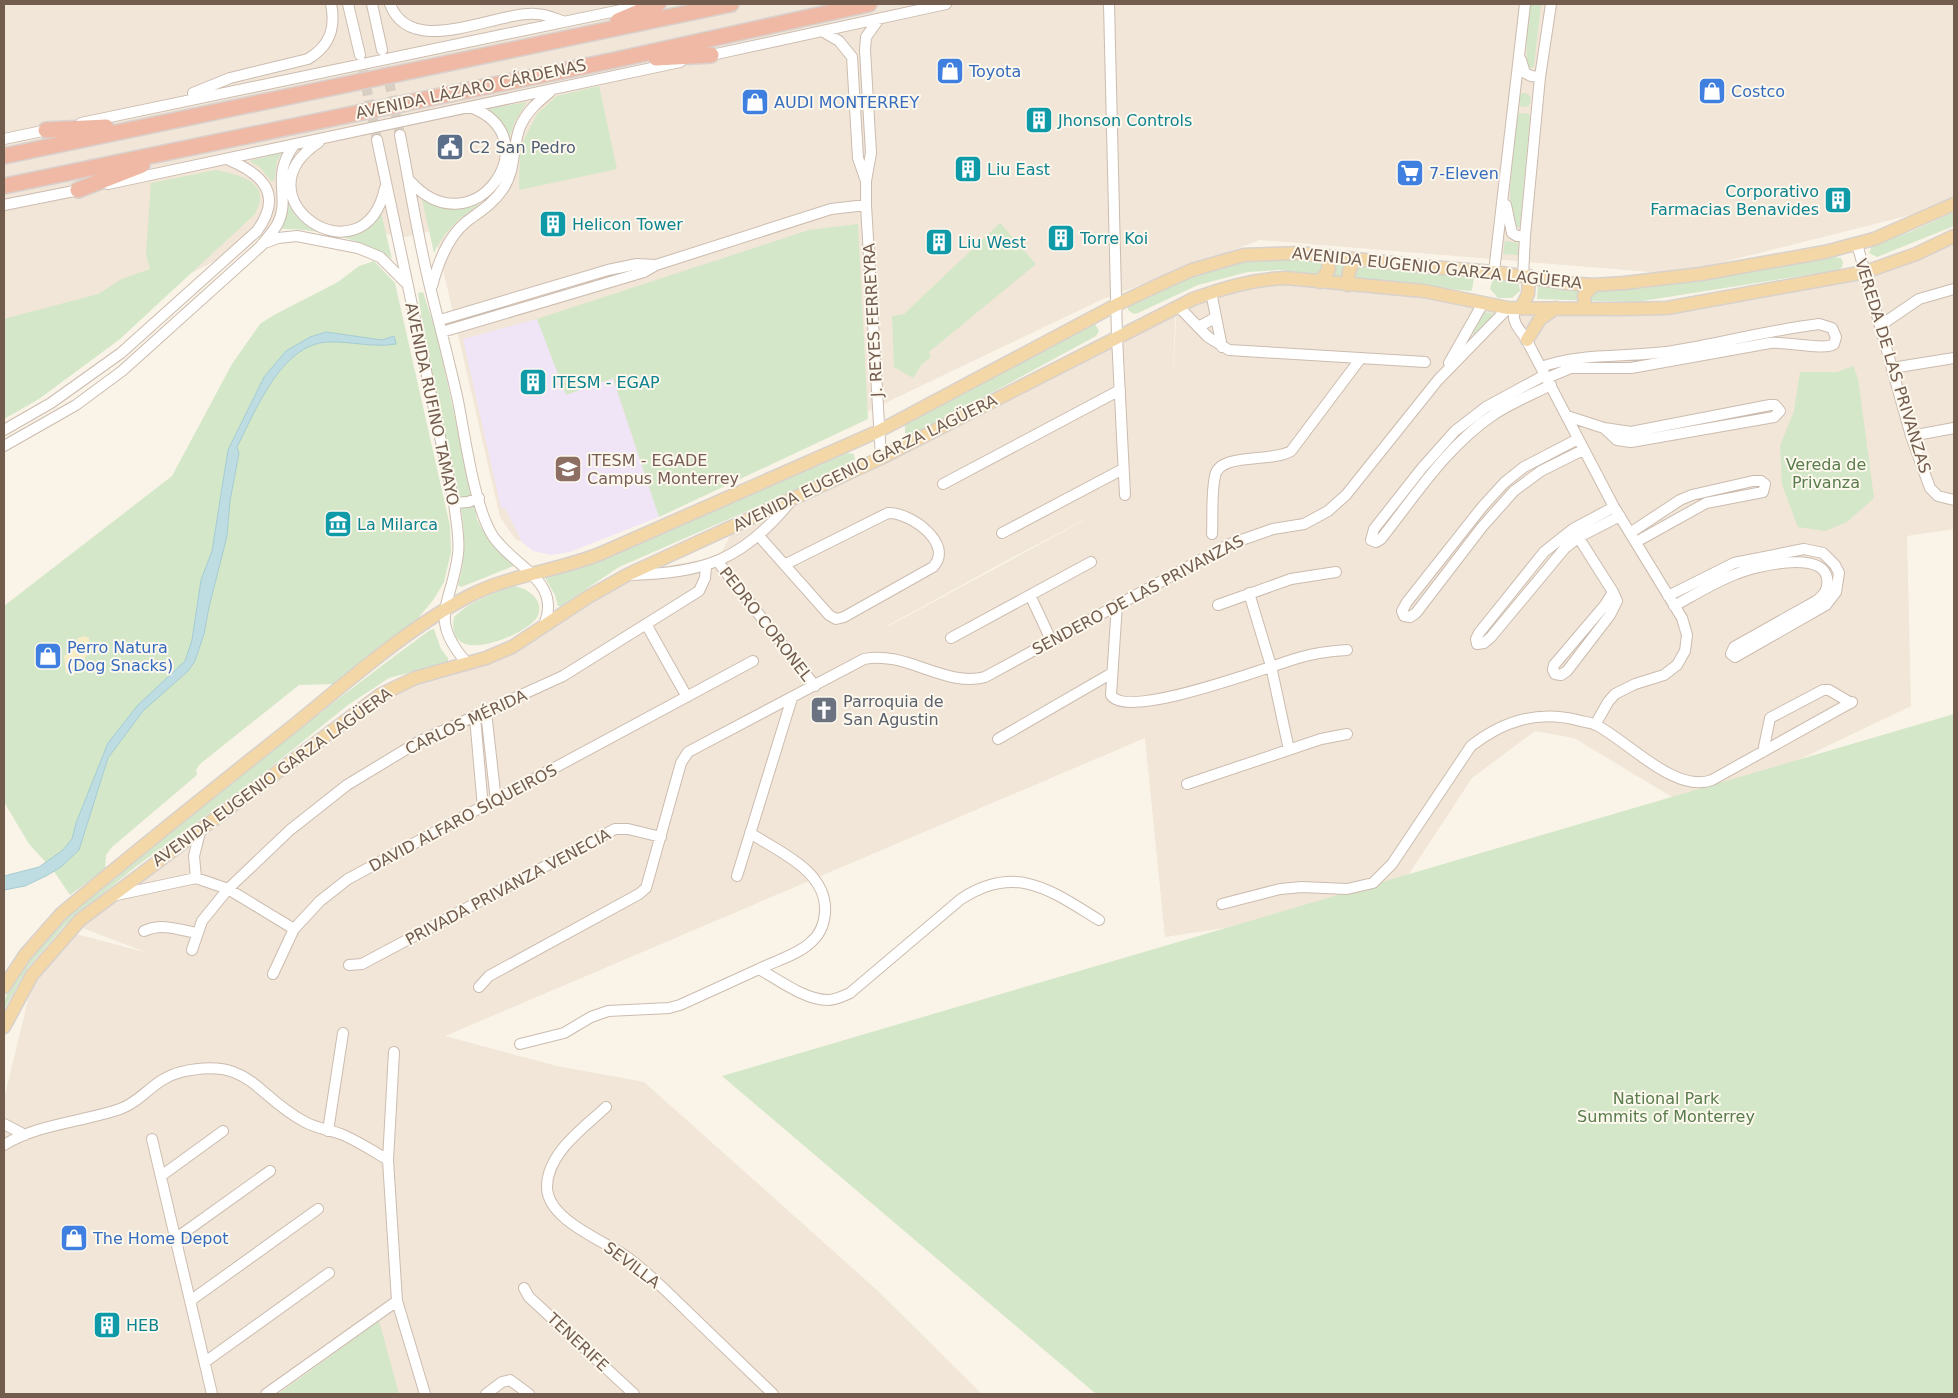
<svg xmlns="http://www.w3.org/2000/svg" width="1958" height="1398" font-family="'DejaVu Sans',sans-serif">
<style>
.residential{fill:#f1e6d7;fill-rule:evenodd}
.education{fill:#f0e5f7}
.green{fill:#d4e7c8}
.sand{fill:#f6ecc6}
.water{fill:#bedde2;stroke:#a5ccd3}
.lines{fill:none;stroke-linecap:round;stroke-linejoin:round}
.minor-tunnel{stroke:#d8cec2;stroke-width:10;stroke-dasharray:10 5;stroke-linecap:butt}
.minor-casing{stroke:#ccbcaf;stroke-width:12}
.major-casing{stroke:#d8d1cd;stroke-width:15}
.highway-casing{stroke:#d8d1cd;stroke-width:18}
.minor{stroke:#fff;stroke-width:10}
.major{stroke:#f3d7a7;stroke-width:12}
.highway{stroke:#efb9a5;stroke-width:15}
.labels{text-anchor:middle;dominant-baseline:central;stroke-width:4;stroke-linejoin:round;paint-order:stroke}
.shop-label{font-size:16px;fill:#366cbe;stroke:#fdf8ee;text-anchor:start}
.street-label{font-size:16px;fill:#725c4e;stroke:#fdf8ee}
.culture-label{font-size:16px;fill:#0d838f;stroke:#fdf8ee;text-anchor:start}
.service-label{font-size:16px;fill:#4e5e75;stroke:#fdf8ee;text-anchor:start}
.education-label{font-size:16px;fill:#785e54;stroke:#fdf8ee;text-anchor:start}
.park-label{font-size:16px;fill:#587c4b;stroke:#fdf8ee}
.worship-label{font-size:16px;fill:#5b616d;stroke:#fdf8ee;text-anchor:start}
</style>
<rect width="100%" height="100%" fill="#faf4e8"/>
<path class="residential" d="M 4,4 L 1954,4 L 1954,204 L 1675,274 L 1260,240 L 1103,299 L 720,482 L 556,549 L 516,540 L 500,517 L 434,230 L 407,237 L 292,221 L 170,284 L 4,411 Z
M 1954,233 L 1954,529 L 1907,536 L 1911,706 L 1723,796 L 1682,803 L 1574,738 L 1535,731 L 1472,778 L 1390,903 L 1165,937 L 1145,738 L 445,1036 L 557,1066 L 644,1082 L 877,1290 L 982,1394 L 4,1394 L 4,1099 L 33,979 L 76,934 L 148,953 L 80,927 L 400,681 L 494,654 L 625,573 L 719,557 L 731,534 L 778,505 L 1176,302 L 1172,392 L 1177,304 L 1286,276 L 1521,309 L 1625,309 L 1840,276 ZM 1109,507 L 887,627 L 887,626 L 1015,556 Z"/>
<path class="education" d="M 537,319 L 566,395 L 613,378 L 659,517 L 570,552 L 551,555 L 533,551 L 522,542 L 505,508 L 501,508 L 463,339 Z"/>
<path class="green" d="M 1528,4 L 1541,4 L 1534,66 L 1532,68 L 1526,66 C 1528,45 1525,25 1528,4 Z
M 599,86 L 617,169 L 519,190 L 520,147 L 537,114 L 557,96 Z
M1517 100a7 7 0 1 1 14 0a7 7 0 1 1-14 0Z
M 527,102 L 514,123 L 509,140 L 500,123 L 488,109 Z
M 1519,113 L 1529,114 L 1530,117 L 1520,227 L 1512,227 L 1510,192 L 1516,117 Z
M 282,153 L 277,161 L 274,181 L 271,181 L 260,167 L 249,161 Z
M 216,170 C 240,175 274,182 254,215 L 120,339 L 39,399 L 4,419 L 4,319 L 98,294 L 122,279 L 150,269 L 146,254 L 151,183 Z
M 285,197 L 295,216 L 310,228 L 335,234 L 347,232 L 380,208 L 392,259 C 368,240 313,228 282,229 Z
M 422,199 C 442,209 458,209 480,204 C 459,218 445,230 434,253 Z
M 1954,212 L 1954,226 L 1877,257 L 1869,253 L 1872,246 L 1910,232 Z
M 1000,223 L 1036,264 L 929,352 L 931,357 L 922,364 L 913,378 L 894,367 L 892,316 L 904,314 Z
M 858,224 L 868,419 L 659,517 L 613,378 L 566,395 L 537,319 L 809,230 Z
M 1505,241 L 1518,243 L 1518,255 L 1503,254 Z
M 1279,256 L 1472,275 L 1474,277 L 1472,290 L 1470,291 L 1279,270 L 1248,272 L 1198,285 L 1138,313 L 1134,314 L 1128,310 L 1128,305 L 1221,263 Z
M 1834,257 L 1841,258 L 1843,262 L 1842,267 L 1838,270 L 1636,302 L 1537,299 L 1538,285 L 1605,290 L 1646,288 Z
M 374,261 L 395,283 L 450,526 L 451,552 L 444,582 L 434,599 L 414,623 L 335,684 L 299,685 L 200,764 L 196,770 L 197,775 L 112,847 L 106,855 L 105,869 L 70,895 L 53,870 L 29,844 L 4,802 L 4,606 L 172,476 L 232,364 L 260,324 L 274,315 L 338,282 L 359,266 Z
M 1493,278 L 1518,280 L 1520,291 L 1512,298 L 1498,298 L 1490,289 Z
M 423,292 L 437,335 L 477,519 C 486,540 498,551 516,565 L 461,587 L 458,585 C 474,535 455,482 444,432 C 434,386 424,340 418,293 Z
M 1483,312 L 1495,314 L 1473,336 L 1473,333 Z
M 1090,323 L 1095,324 L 1099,331 L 1096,336 L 912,436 L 905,433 L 905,424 L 911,421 Z
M 1853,366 L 1858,378 L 1874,498 L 1847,522 L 1825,531 L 1798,527 L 1782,485 L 1780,446 L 1794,411 L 1800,372 L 1837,372 Z
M 847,453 L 854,454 L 855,459 L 850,466 L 619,567 L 561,606 L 558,606 L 555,595 L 544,576 L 583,567 Z
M 513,586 C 532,588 550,607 532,623 C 513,640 445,666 454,617 C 470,601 492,594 513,586 Z
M 434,629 L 441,649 L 448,658 L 448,662 L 389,678 L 348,705 L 256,779 L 134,868 L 64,926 L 27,969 L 4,1010 C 4,977 53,928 76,907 C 106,879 142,856 174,830 C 258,762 342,694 430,630 Z
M 1954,714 L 1954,1394 L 1096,1394 L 722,1076 Z
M 379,1321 L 399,1394 L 278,1394 Z"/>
<path class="sand" d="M 84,636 L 89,638 C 92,656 80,665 66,674 L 64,656 L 75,648 L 78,638 Z"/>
<path class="water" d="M 326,332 L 382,340 L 394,336 L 396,344 C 373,348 351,341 328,342 C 281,344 255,412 237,447 L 239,453 L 230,501 L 227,536 L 209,607 L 204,634 L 195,661 L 188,671 L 143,711 L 108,758 L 79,850 L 61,867 L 46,876 L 25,886 L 4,890 L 4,876 L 39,867 L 63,850 L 72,839 L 76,823 L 108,743 L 138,705 L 185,661 L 192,640 L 201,580 L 212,551 L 228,450 L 264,377 L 286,351 L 310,337 Z"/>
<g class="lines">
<path class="minor-tunnel" d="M 383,52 L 400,135
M 360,56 L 377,140"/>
<g class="minor-casing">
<path id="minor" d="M 348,4 L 360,55
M 372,4 L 382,50
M 390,4 C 411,60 495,11 536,14 C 545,14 554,18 562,21
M 1109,4 L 1117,337 L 1125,495
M 879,19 L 866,37 L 865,50 L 871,153 L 866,181 L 866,205 L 881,458
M 822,31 L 839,41 L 852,57 L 858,158 L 866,181
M 707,56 L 946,4
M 1521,60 L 1525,73 L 1531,76 L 1540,77
M 193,93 L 230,78 L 308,59 C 330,46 336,28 331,4
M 81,123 L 640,6
M 400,135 C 410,187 418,239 431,291 C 440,327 450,364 458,401 C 465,437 474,503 491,533 C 510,566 565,580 543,627
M 4,139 L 52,129
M 377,140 L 454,503 C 456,520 460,538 458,554 C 452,604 427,618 467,663
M 319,142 C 234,198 364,285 385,188
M 410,181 C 474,252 553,137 470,107
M 108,184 L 680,62
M 4,205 L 84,189
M 1506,205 L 1512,233 L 1517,236 L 1525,236
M 262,244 L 278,238 L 297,236 L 358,248 L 380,257 L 405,282
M 1857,244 L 1911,436 L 1930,488 L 1938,496 L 1954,500
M 1494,272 L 1525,4
M 1523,276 L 1525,236 L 1540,77 L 1551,4
M 432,286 C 438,263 447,238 466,222 C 479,212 493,204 503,189 C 516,170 512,147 520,127 C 526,112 539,101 550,92
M 1211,292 L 1222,347
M 1178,306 L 1208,337 L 1229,350 L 1425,362
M 1514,308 C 1512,321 1517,327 1525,337 L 1614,507 L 1682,618 L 1687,635 L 1685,651 L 1677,665 L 1664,675 L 1635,684 L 1615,694 L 1608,702 L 1595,725
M 440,320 L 608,270 L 637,264 L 656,265
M 1881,325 L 1919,299 L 1954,289
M 1198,327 L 1215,318
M 442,332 L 644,272 L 656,265 L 831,209 L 866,205
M 1449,363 L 1483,303
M 1541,367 C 1583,352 1629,358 1673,351 C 1722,343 1770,330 1819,324 L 1832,328 L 1836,337 L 1834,344 C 1825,351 1785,341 1770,343 L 1631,368 L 1571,368 L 1547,378
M 1892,368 L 1954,358
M 1545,375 L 1486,407 L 1455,431 L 1422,468 L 1374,529 L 1371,540 L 1376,542 L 1381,539 C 1416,495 1446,447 1493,415 C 1511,403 1531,395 1551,385
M 1567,416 L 1604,428 L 1631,432 L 1770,405 L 1775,405 L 1780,411 L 1774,417 L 1631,442 L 1617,440 L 1604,428
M 4,430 L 51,403 L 121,353 L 257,231 C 283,195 264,175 229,160
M 1911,436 L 1954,428
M 1578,439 L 1524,467 L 1504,483 L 1483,506 L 1407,602 L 1402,611 L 1404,616 L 1410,617 L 1416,613 L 1482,527 L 1514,491 L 1541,471 L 1583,450
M 4,446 L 76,405 L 122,371 L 262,245 C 267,238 274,231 278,223 C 291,196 270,178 294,145
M 943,484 L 1120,390
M 454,503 L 468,502 L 479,498
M 1614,507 L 1573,529 L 1544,552 L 1479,633 L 1476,639 L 1477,644 L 1484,643 L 1491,637 L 1565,548 L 1579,537 L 1620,516
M 1575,532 L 1613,592 L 1617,601 L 1610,615 L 1567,671 L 1561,675 L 1555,674 L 1553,670 L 1554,665 L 1605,605 L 1613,592
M 1002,533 L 1123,469
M 1630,533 L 1680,500 L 1692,495 L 1753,481 L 1761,481 L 1765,484 L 1763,492 L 1706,503 L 1636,542
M 1212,534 C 1213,515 1211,494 1215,476 C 1219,452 1272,463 1291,451 L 1361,358
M 759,536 L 829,615 L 836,619 L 844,617 L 933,567 C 955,544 910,512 888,513 L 786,564
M 718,562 L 815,686
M 631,575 C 704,573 743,560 790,502
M 1249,593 L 1271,666 L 1289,750
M 1030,595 L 1051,640
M 1668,596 L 1734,563 L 1804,549 L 1823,553 L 1835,565 L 1839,573 L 1836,592 L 1826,605 L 1735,657 L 1731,654 L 1734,647 L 1816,601 C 1824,595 1829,589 1827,578 C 1822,550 1754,566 1736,574 C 1715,582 1694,595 1674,606
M 1117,604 L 1111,695 C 1127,721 1270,666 1298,658 C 1314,653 1330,651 1347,650
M 1218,605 L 1291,579 L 1336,572
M 646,624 L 687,697
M 951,638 L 1091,562
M 486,712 L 496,801
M 475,717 L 483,808
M 998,739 L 1112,673
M 1763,752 L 1770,718 L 1823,690 L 1829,690 L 1851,703
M 1187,784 L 1321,739 L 1347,734
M 750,833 C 779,852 828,871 825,913 C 824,925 820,935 810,943 C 797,955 775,961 759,969
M 737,876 L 792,698
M 196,878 L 194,856 L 201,828
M 112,896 L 196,878 L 228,889 L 294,929
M 1222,904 L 1280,889 L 1302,887 L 1347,889 L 1373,883 L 1392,864 L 1471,746 C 1503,721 1537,710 1577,720 C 1583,722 1590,722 1596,725 C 1628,741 1675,794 1712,780 L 1852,702
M 144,931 C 162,923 177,929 196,933
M 192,950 L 202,921 L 228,889 L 290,830 L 347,785 L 418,742 L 563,676 L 699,591 L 705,578 L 706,567
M 349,965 L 362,964 L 615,829 L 628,829 L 661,837
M 273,974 L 294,929 L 320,901 L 348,879 L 753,661
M 479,987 L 489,976 L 639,894 L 646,888 L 681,763 L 688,752 L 864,659 C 905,650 946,688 985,677 L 1230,544 L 1273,529 L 1304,524 L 1328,511 L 1346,495 L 1438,380 L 1508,308
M 520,1044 L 564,1033 L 591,1017 L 608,1011 L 669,1008 L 680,1005 L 759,969 C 779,980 805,1000 828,1000 C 836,1000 843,996 850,993 L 961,899 C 1016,863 1050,890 1099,920
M 606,1107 C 584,1128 547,1153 547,1187 C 547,1220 605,1241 627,1257 C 649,1273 669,1294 689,1313 C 717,1340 745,1367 773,1394
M 4,1124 L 25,1135
M 328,1131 L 343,1033
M 152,1139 L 212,1394
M 4,1145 C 38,1124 82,1122 120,1109 C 143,1101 153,1079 181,1072 C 251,1056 254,1095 305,1122 C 316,1128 329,1130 341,1134 C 358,1141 373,1151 388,1160 L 397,1301 L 425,1394
M 388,1160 L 394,1052
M 161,1176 L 223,1131
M 175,1239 L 270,1171
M 524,1288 L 529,1297 L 634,1394
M 190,1301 L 318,1209
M 205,1362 L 329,1273
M 266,1394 L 397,1301
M 486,1394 L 502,1382 L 510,1380 L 529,1394"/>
</g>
<g class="major-casing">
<path id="major" d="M 1320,282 L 1329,269 L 1327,256
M 1348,285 L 1349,271 L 1355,259
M 1521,308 L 1528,294 L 1529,276
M 1585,309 L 1584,295 L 1594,285
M 1527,340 L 1540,319 L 1556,308
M 4,987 L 25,955 L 61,914 C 137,850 215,788 293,726 C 347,682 409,627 469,596 C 512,574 559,571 602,553 L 879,431 L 1116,305 L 1167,281 L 1192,270 L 1244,255 L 1299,253 L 1431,267 L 1494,272 L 1565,283 L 1594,285 L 1624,283 L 1701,274 L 1825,252 L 1874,239 L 1954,204
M 4,1027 L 32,975 L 80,920 L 380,695 L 415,678 L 486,658 L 512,647 L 588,597 L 627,575 L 881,458 L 1193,299 C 1224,288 1253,279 1286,278 L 1424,291 L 1508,308 L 1621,309 L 1667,308 L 1865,272 L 1916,254 L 1954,236"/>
</g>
<g class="highway-casing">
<path id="highway" d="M 618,21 L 658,4
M 656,58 L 711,55
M 46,130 L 106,127
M 4,156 L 731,4
M 4,186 L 615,60 L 869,4
M 78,190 L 142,165"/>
</g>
<use href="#minor" class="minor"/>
<use href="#major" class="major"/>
<use href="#highway" class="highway"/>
</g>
<defs>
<g id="shop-square" transform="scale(1.4375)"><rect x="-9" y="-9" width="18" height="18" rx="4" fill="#3f7fe0" stroke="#fdf8ee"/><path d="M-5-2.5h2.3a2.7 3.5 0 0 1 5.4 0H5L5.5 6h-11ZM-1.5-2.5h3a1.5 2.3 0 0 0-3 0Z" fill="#fff"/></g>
<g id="building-square" transform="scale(1.4375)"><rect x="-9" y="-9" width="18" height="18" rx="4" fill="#0f9aa8" stroke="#fdf8ee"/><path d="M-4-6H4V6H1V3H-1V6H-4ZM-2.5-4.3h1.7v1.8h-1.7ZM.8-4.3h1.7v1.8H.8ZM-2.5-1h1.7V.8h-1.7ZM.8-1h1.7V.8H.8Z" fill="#fff"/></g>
<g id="civic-square" transform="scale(1.4375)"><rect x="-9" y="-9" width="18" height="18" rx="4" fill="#5c6f8a" stroke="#fdf8ee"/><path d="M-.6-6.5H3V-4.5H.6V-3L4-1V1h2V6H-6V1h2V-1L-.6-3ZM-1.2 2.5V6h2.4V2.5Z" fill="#fff"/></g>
<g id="supermarket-square" transform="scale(1.4375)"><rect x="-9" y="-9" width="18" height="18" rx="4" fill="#3f7fe0" stroke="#fdf8ee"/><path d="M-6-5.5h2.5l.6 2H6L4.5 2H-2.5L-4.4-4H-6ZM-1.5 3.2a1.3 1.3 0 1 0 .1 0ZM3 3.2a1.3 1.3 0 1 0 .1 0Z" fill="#fff"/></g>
<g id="university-square" transform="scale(1.4375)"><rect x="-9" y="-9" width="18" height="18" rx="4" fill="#8d6e63" stroke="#fdf8ee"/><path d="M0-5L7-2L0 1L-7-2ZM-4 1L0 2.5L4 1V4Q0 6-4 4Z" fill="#fff"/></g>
<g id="museum-square" transform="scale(1.4375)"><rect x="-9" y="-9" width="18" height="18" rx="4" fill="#0f9aa8" stroke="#fdf8ee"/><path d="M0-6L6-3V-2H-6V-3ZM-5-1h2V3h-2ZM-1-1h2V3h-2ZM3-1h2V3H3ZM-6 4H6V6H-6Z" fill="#fff"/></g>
<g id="church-square" transform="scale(1.4375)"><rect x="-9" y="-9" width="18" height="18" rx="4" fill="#6b7280" stroke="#fdf8ee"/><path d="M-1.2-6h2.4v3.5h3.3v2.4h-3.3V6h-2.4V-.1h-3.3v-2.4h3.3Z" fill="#fff"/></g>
</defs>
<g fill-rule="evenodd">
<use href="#shop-square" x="950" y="71"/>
<use href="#shop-square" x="1712" y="91"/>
<use href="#shop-square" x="755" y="102"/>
<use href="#building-square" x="1039" y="120"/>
<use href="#civic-square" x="450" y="147"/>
<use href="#building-square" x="968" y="169"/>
<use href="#supermarket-square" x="1410" y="173"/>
<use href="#building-square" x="1838" y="200"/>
<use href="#building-square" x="553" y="224"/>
<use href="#building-square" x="1061" y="238"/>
<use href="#building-square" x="939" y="242"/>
<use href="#building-square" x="533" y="382"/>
<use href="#university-square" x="568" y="469"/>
<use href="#museum-square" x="338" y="524"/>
<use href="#shop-square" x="48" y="656"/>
<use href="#church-square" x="824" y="710"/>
<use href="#shop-square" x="74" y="1238"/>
<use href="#building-square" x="107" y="1325"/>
</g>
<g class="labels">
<g class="shop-label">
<text x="969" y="71">Toyota</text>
<text x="1731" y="91">Costco</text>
<text x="774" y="102">AUDI MONTERREY</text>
<text x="1429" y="173">7-Eleven</text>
<text x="67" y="647">Perro Natura<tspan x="67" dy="18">(Dog Snacks)</tspan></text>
<text x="93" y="1238">The Home Depot</text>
</g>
<g class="street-label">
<text transform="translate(471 89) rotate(-12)">AVENIDA LÁZARO CÁRDENAS</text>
<text transform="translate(1437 268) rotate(6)">AVENIDA EUGENIO GARZA LAGÜERA</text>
<text transform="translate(873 320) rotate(-93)">J. REYES FERREYRA</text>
<text transform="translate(1893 366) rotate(73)">VEREDA DE LAS PRIVANZAS</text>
<text transform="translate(432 404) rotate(78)">AVENIDA RUFINO TAMAYO</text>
<text transform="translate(865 463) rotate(-26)">AVENIDA EUGENIO GARZA LAGÜERA</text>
<text transform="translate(1138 595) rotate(-28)">SENDERO DE LAS PRIVANZAS</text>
<text transform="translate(766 624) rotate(52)">PEDRO CORONEL</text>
<text transform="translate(466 722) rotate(-25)">CARLOS MÉRIDA</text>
<text transform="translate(272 777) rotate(-36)">AVENIDA EUGENIO GARZA LAGÜERA</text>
<text transform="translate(463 818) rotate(-28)">DAVID ALFARO SIQUEIROS</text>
<text transform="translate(508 887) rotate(-28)">PRIVADA PRIVANZA VENECIA</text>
<text transform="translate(632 1265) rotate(37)">SEVILLA</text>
<text transform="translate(578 1342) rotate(43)">TENERIFE</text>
</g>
<g class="culture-label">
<text x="1058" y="120">Jhonson Controls</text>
<text x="987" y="169">Liu East</text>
<text x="1819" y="191" text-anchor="end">Corporativo<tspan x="1819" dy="18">Farmacias Benavides</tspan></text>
<text x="572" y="224">Helicon Tower</text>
<text x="1080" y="238">Torre Koi</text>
<text x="958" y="242">Liu West</text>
<text x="552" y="382">ITESM - EGAP</text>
<text x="357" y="524">La Milarca</text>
<text x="126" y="1325">HEB</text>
</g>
<g class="service-label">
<text x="469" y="147">C2 San Pedro</text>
</g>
<g class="education-label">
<text x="587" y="460">ITESM - EGADE<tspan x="587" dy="18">Campus Monterrey</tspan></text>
</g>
<g class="park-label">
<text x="1826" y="464">Vereda de<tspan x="1826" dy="18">Privanza</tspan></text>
<text x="1666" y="1098">National Park<tspan x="1666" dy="18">Summits of Monterrey</tspan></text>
</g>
<g class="worship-label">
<text x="843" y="701">Parroquia de<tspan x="843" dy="18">San Agustin</tspan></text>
</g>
</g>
<rect width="1958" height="1398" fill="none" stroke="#725c4e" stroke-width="10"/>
</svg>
